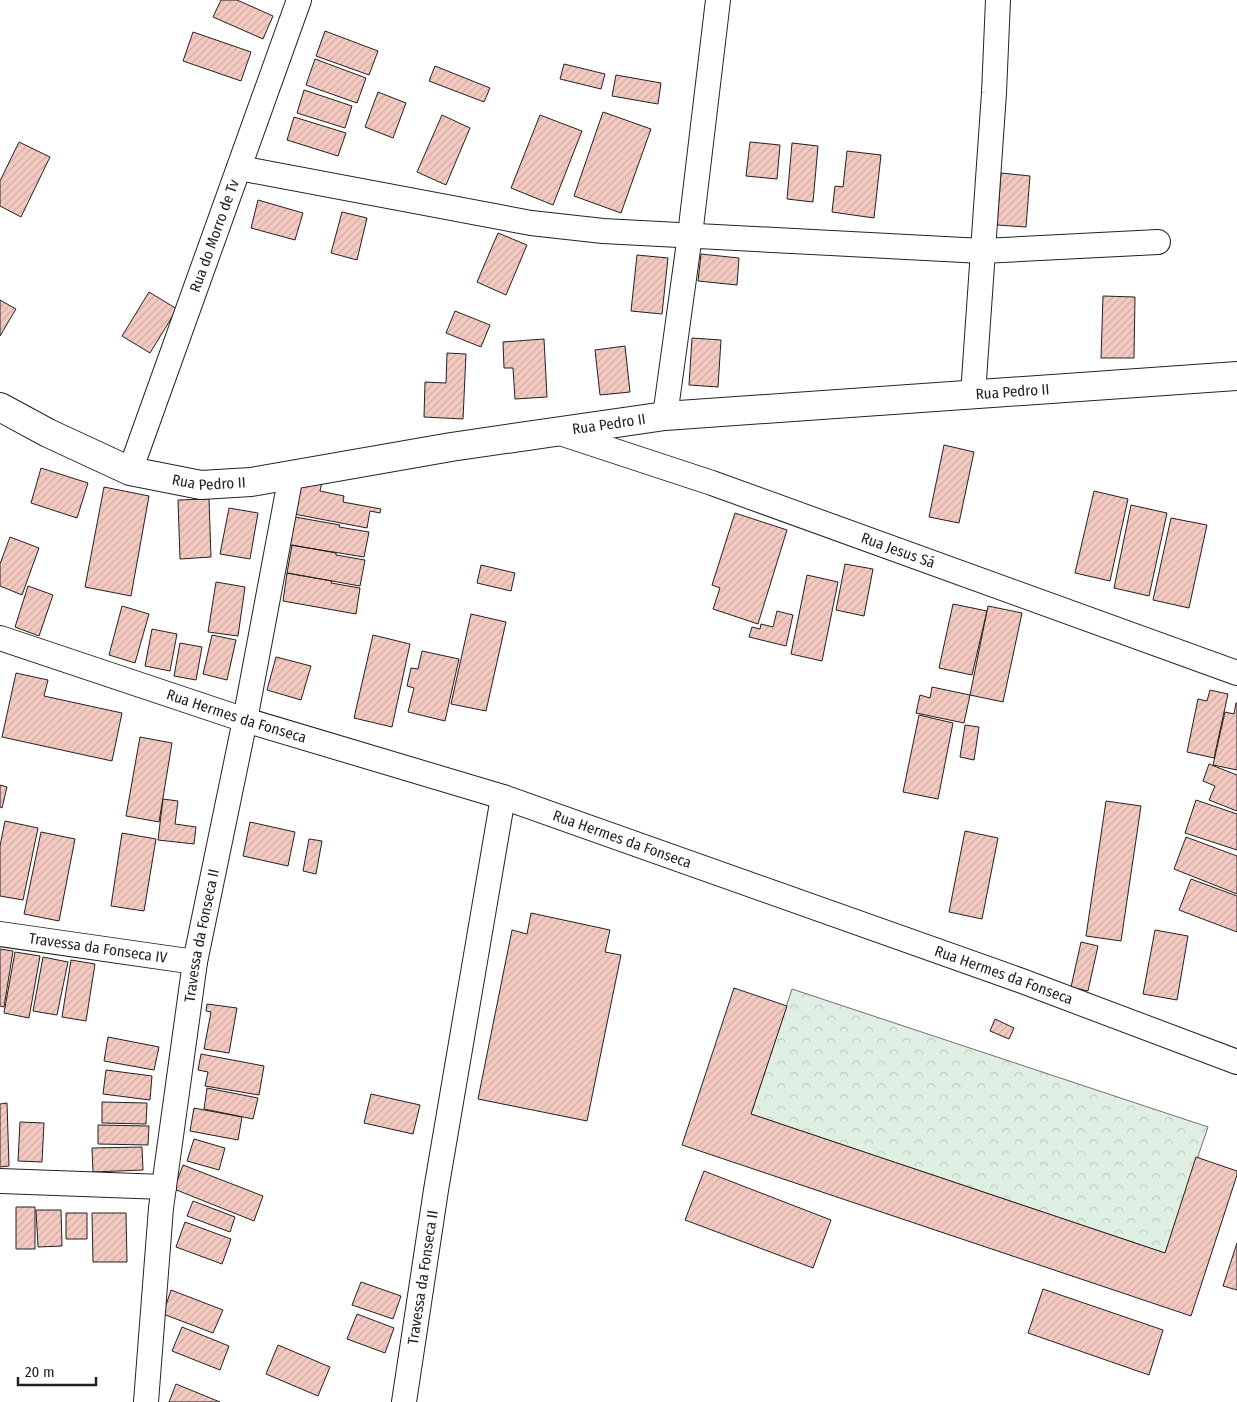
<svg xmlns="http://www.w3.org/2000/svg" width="1237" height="1402" font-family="'Fira Sans Condensed',sans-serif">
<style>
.park{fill:url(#park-crowns);stroke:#6f6f6f}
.building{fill:url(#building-hatch);stroke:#222}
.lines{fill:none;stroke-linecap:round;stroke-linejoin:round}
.street-casing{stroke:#222;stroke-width:26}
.secondary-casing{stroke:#222;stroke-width:30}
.street{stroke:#fff;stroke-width:24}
.secondary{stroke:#fff;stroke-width:28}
.labels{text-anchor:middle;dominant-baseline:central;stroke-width:4;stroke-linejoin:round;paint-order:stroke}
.street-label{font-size:15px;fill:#222;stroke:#fff}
</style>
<defs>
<pattern id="park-crowns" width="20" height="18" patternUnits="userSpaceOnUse" patternTransform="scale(1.25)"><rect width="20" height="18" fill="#e0efe3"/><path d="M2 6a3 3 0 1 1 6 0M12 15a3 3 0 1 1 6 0" fill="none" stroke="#c0cdc2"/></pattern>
<pattern id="building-hatch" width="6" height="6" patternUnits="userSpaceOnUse" patternTransform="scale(1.25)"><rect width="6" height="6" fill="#f3c9c0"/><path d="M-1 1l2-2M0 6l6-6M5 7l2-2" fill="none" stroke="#d0aca5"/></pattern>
</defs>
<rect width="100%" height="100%" fill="#fff"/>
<path class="park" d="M 792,989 L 1208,1127 L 1165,1253 L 751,1114 Z"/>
<path class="building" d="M 221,0 L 237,0 L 273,16 L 263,39 L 213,17 Z
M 325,31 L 378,51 L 369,75 L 316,56 Z
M 193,32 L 251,52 L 241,81 L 183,61 Z
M 315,59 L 366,78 L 357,103 L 306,85 Z
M 564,64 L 605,74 L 601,89 L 560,79 Z
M 435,66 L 490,88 L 484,102 L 429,81 Z
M 616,75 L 661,83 L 658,104 L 612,96 Z
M 304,90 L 352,106 L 345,128 L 297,113 Z
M 378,92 L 406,103 L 393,138 L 365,127 Z
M 603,112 L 651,129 L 621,213 L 574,196 Z
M 442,115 L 470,128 L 446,185 L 417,172 Z
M 540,115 L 582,131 L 553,205 L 511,188 Z
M 294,117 L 346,133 L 338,156 L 287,140 Z
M 19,142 L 50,157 L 21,217 L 0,206 L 0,181 Z
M 750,142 L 780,145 L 777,179 L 746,176 Z
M 792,143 L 818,146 L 813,202 L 787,199 Z
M 847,151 L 881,155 L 874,218 L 832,212 L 835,186 L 843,187 Z
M 1001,173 L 1030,176 L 1026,227 L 997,225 Z
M 258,200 L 303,213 L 295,240 L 251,228 Z
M 342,212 L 367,218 L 357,260 L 331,253 Z
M 498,233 L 527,245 L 506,295 L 477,282 Z
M 701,254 L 739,258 L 737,285 L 698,281 Z
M 637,255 L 668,258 L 662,314 L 631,311 Z
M 149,292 L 177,309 L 150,353 L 122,336 Z
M 1103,296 L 1135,297 L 1134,358 L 1101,358 Z
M 0,300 L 16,309 L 0,336 Z
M 455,311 L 490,325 L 481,347 L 446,333 Z
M 692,338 L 721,340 L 718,387 L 689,385 Z
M 544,339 L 547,397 L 515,399 L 513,368 L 504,368 L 503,342 Z
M 625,346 L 630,392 L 600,395 L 595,350 Z
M 447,353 L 466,354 L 463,419 L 424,417 L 425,382 L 446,383 Z
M 944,445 L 974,452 L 959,523 L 929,517 Z
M 41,468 L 88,483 L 77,518 L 31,503 Z
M 322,482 L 320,491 L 344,496 L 343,502 L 381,509 L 380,513 L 370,511 L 367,528 L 294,514 L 299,485 Z
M 104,487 L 149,496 L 131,596 L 85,587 Z
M 1094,491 L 1128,499 L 1110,581 L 1075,573 Z
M 209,499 L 211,557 L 180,559 L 178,500 Z
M 1131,505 L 1167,513 L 1149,596 L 1114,588 Z
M 229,508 L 258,513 L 250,559 L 220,554 Z
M 735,513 L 787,530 L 758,624 L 713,609 L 720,588 L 712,585 Z
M 295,517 L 340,525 L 339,527 L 369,532 L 364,557 L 290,545 Z
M 1171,518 L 1207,525 L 1189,608 L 1153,600 Z
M 10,537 L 39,548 L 22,595 L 0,586 L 0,564 Z
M 292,545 L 336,553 L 336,555 L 365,560 L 360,586 L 287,573 Z
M 845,564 L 873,569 L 864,616 L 836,610 Z
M 481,565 L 515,573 L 511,591 L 477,583 Z
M 287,573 L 332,581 L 331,583 L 360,588 L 356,614 L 283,601 Z
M 807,575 L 838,582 L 822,661 L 791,654 Z
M 216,582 L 245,587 L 238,636 L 208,632 Z
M 28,586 L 53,595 L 39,636 L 15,627 Z
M 953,604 L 987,611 L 972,675 L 939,668 Z
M 122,606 L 149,614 L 135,663 L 109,655 Z
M 988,606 L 1022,613 L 1003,702 L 970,695 Z
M 777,611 L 793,615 L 786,646 L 749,637 L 752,627 L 760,629 L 761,624 L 773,627 Z
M 471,614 L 506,622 L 486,711 L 451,704 Z
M 152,629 L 177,634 L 170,671 L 145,666 Z
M 212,635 L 236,640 L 227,680 L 203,674 Z
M 373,635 L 410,644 L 392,727 L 354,718 Z
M 180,643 L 202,647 L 196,680 L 174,676 Z
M 422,651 L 459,659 L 445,721 L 408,712 L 414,688 L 407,686 L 411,668 L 418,669 Z
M 276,657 L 311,666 L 301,700 L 267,690 Z
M 16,673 L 48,680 L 44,696 L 122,713 L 112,761 L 2,737 Z
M 932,687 L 970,695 L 964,723 L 916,713 L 920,695 L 930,698 Z
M 1210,690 L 1228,694 L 1214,758 L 1187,752 L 1198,699 L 1207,701 Z
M 1236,703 L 1237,703 L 1237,770 L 1213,765 L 1225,712 L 1234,714 Z
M 919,715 L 953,723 L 938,799 L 903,792 Z
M 965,725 L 979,727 L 974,760 L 960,757 Z
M 140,737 L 172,743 L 159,822 L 126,816 Z
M 1209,764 L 1237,775 L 1237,811 L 1209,800 L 1215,786 L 1203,781 Z
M 0,785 L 7,787 L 2,808 L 0,807 Z
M 163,799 L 178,801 L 175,824 L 196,827 L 194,844 L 158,840 Z
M 1196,800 L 1237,814 L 1237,850 L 1185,833 Z
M 1106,801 L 1141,806 L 1121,941 L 1086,936 Z
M 5,821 L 38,828 L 23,900 L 0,896 L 0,846 Z
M 250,822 L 295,832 L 288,866 L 243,856 Z
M 965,831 L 998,838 L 982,919 L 949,912 Z
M 41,832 L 75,839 L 59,921 L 24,914 Z
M 122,833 L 156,839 L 144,911 L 111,906 Z
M 1186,837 L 1237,856 L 1237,894 L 1174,869 Z
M 309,839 L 322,841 L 316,874 L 303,871 Z
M 1191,879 L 1237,896 L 1237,932 L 1179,910 Z
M 531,913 L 610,930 L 605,952 L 621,955 L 587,1121 L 478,1099 L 512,930 L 527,934 Z
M 1155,930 L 1188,936 L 1177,1000 L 1143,994 Z
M 1081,942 L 1098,946 L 1088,991 L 1071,987 Z
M 0,949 L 13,951 L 4,1007 L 0,1006 Z
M 15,952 L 40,956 L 29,1018 L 4,1013 Z
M 43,957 L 68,962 L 57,1015 L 33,1011 Z
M 71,960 L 95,964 L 86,1021 L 62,1017 Z
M 734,988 L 787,1006 L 751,1114 L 1165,1253 L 1196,1157 L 1237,1171 L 1237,1175 L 1191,1316 L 682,1145 Z
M 207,1004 L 237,1008 L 229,1053 L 204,1049 L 211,1012 L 206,1011 Z
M 995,1019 L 1014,1028 L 1009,1039 L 990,1031 Z
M 108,1037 L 159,1047 L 154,1070 L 104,1061 Z
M 201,1054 L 264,1066 L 259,1095 L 205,1086 L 208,1072 L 198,1070 Z
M 106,1070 L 152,1076 L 150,1100 L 103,1094 Z
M 207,1088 L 258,1098 L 253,1119 L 204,1109 Z
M 371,1094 L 420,1105 L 413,1134 L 364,1123 Z
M 102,1102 L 147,1103 L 146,1124 L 102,1123 Z
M 7,1103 L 9,1166 L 0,1167 L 0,1104 Z
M 194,1108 L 242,1117 L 238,1140 L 190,1131 Z
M 20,1122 L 44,1123 L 42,1162 L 18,1161 Z
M 98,1125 L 149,1126 L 148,1145 L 98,1144 Z
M 194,1139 L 225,1148 L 219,1170 L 187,1161 Z
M 142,1147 L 143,1170 L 93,1172 L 92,1148 Z
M 183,1165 L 263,1196 L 254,1221 L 174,1189 Z
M 704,1171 L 831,1220 L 813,1268 L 685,1220 Z
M 193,1201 L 235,1217 L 230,1232 L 187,1216 Z
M 16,1207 L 35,1207 L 35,1249 L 16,1249 Z
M 36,1210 L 61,1210 L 62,1246 L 38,1247 Z
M 66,1213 L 87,1213 L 87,1239 L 66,1239 Z
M 92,1213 L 126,1213 L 127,1262 L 93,1262 Z
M 185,1222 L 231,1239 L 222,1264 L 176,1247 Z
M 1237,1243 L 1237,1290 L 1223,1286 Z
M 361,1282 L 401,1296 L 393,1319 L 352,1305 Z
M 1043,1289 L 1163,1330 L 1149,1375 L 1028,1333 Z
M 171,1290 L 223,1310 L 213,1333 L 163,1314 Z
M 357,1314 L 394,1328 L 385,1353 L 347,1339 Z
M 182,1327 L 229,1346 L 220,1370 L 172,1351 Z
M 278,1345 L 330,1367 L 318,1396 L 266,1374 Z
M 176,1384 L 220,1402 L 169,1402 Z"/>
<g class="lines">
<g class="street-casing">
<g id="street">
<path d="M 239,168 L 531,223 L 603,231 L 982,251 L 1158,242"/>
<path d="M 973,394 L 994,93 L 998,0"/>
<path d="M 665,416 L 690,235 L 718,0"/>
<path id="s1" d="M 557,432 L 712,483 L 1237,673"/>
<path id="s2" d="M 130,471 L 299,0"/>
<path id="s3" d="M 0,638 L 245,720 L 503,797 L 1022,981 L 1237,1062"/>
<path id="s4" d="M 0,934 L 195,962"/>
<path d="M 0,1181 L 164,1187"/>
<path id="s5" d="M 146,1402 L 161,1208 L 195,962 L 245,720 L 291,475"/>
<path id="s6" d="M 404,1402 L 436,1190 L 503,797"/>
</g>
</g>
<g class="secondary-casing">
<g id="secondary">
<path id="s7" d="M 0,407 L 48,433 L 130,471 L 201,485 L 251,482 L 451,447 L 665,416 L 1237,376"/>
</g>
</g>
<use href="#street" class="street"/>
<use href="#secondary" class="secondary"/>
</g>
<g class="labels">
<g class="street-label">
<text stroke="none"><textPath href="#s2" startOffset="250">Rua do Morro de Tv</textPath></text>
<text stroke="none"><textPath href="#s7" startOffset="1035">Rua Pedro II</textPath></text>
<text stroke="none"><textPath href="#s7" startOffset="630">Rua Pedro II</textPath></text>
<text stroke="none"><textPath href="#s7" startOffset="225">Rua Pedro II</textPath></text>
<text stroke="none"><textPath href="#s1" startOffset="361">Rua Jesus Sá</textPath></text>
<text stroke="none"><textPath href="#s3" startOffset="249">Rua Hermes da Fonseca</textPath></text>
<text stroke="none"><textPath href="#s3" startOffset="654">Rua Hermes da Fonseca</textPath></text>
<text stroke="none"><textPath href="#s5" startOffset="470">Travessa da Fonseca II</textPath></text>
<text stroke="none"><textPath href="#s4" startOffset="99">Travessa da Fonseca IV</textPath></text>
<text stroke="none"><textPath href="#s3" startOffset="1059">Rua Hermes da Fonseca</textPath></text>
<text stroke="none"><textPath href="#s6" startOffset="126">Travessa da Fonseca II</textPath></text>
</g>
</g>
<path d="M18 1377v8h78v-8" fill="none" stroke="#222222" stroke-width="2.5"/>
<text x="25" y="1377" font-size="15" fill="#222222" stroke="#ffffff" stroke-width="4" paint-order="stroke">20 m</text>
</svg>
